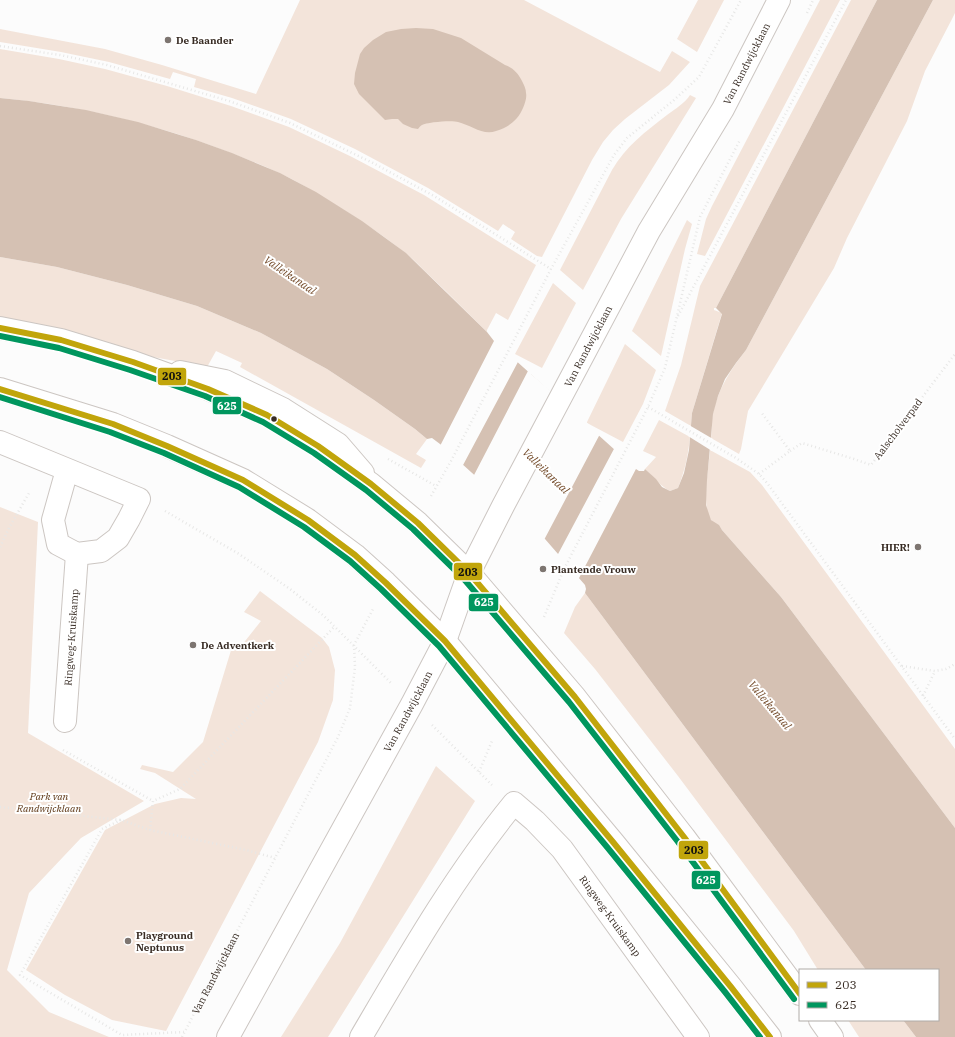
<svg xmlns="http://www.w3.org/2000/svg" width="955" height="1037" font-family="'IBM Plex Serif',serif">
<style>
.green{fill:#f3e4da}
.water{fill:#d5c1b3}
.pier{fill:#fcfcfc}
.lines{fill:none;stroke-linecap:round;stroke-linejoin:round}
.minor-casing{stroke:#ccc6c2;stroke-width:24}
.major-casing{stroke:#ccc6c2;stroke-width:24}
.path{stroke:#e7e7e6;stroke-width:2.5;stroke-dasharray:1 3;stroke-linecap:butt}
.minor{stroke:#fff;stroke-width:22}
.major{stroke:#fff;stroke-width:22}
.bus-1-casing{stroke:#fff;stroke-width:9}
.bus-2-casing{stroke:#fff;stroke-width:9}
.bus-1{stroke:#c1a50b;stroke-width:6}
.bus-2{stroke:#00965e;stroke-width:6}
.poi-dot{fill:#7d7570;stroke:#fff;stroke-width:1.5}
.bus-dot{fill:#382c24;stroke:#fff;stroke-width:1.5}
.labels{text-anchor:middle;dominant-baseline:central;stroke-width:4;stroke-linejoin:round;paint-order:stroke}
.poi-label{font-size:10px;font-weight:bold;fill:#382c24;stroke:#fff;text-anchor:start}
.street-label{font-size:10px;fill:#382c24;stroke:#fff}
.park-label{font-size:10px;font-style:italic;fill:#5a3311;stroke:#fff}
.water-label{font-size:11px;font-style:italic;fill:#734a29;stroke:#fff}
.line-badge{stroke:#fff;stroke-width:1.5}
.badge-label{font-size:11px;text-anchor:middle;font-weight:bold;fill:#fff}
.pale-badge-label{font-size:11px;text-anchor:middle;font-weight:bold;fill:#111}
</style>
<rect width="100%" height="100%" fill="#fcfcfc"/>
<path class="green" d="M 300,0 L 524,0 L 660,72 L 672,51 L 690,62 L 669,85 L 625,119 L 613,130 L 603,142 L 592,160 L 542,257 L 537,256 L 511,239 L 515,232 L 503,224 L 498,231 L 428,188 L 355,149 L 291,119 L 232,98 L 194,87 L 196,79 L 173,72 L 170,79 L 109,62 L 61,52 L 0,42 L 0,29 L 105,49 L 162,65 L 256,94 Z
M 698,0 L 724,0 L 697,52 L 677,39 Z
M 820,0 L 840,0 L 705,256 L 697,254 L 706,219 L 712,206 Z
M 851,0 L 877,0 L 716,308 L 714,308 L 714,310 L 722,313 L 692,413 L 691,426 L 665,411 L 681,365 L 700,286 Z
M 933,0 L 955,0 L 955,13 L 952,19 L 925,71 L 907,121 L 847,238 L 834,268 L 748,411 L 741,449 L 739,454 L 711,438 C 712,430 711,421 713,413 C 718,389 731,369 746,350 Z
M 0,49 L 59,59 L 105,69 L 167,86 L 231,106 L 289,127 L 352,157 L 424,195 L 536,265 L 508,320 L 496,313 L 487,330 L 487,332 C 468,313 450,295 431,277 C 422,269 414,259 404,252 C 380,233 356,217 329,201 C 313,191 297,181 279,173 C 191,133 96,107 0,98 Z
M 690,95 L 696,98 L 621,219 L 583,290 L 560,270 L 612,170 C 626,146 645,132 667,115 C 675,109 685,103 690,95 Z
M 687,220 L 692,224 L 685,249 L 661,356 L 632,331 Z
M 0,257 L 57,267 L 127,285 L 197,306 L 261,333 L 327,369 L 374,400 L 415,429 L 427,439 L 416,454 L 426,460 L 421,468 L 240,367 L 242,363 L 216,351 L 206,369 L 186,363 L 153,357 L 122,347 L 39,325 L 0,317 Z
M 553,283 L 576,303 L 542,368 L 515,354 Z
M 625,344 L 656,370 L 643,404 L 623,442 L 587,423 L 587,422 Z
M 659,420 L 690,437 C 688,456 685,470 678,488 L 670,491 C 660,486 654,477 645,469 L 656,457 L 643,451 Z
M 710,450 L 750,472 L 762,485 L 955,749 L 955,828 L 781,597 L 722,530 C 718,523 715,525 711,520 C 701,509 709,465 710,450 Z
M 0,507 L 38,522 L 28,733 L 144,801 L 81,838 L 29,893 L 7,970 L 49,1012 L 109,1037 L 0,1037 Z
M 260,591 L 322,638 L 329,647 L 335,670 L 333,700 L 318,742 L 166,1031 L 112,1020 L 65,995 L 26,970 L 105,830 L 155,804 L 181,798 L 196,799 L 155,773 L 140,769 L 142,765 L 173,772 L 203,742 L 232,647 L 238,650 L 261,621 L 244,612 Z
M 585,593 L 866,970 L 818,970 L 794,931 L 678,776 L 595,669 L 564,633 L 575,607 Z
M 436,766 L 475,801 L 328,1037 L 281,1037 L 340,943 Z
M 848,1020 L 903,1020 L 916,1037 L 859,1037 Z"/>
<path class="water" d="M 877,0 L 933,0 L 746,350 L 736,363 L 725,379 L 718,396 L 713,414 L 707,480 L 706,505 L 711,520 L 719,525 L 722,530 L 781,597 L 955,828 L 955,1037 L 916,1037 L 903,1020 L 938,1020 L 938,970 L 866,970 L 585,593 L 586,589 L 585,585 L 545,539 L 440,444 L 432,438 L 427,439 L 415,429 L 374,400 L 327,369 L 261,333 L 197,306 L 127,285 L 57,267 L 0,257 L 0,98 L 29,101 L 86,110 L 138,122 L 196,140 L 232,153 L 280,173 L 316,192 L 362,221 L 406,253 L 487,332 L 494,341 L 636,469 L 639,471 L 644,471 L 645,469 L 656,479 L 662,487 L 670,491 L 678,488 L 684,473 L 689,450 L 692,413 L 722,314 L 716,308 Z
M 416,28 L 433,29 L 461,38 L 505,65 C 513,68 518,73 522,81 C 524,85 526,89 526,93 C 527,98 525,103 523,108 C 518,120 509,127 496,131 C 483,136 471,125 458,122 C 453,120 427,122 422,125 C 421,125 418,129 418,129 L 412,128 L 403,124 L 398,119 L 392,119 L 385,120 L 359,94 L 354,84 L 355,73 L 360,54 L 364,48 L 373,40 L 386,32 L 401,29 Z"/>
<path class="pier" d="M 495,339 L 519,360 L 462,467 L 440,446 Z
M 529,369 L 532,372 L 531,374 L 600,434 L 544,540 L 534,531 L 473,477 Z
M 689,425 L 713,439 L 712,451 L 688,436 Z
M 615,447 L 637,467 L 578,580 L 557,556 Z"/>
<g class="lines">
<g class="minor-casing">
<g id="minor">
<path d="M 180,372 L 225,381 L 283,409 L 338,444 L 363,473"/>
<path d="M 0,442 L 139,499 L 129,519 L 118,538 L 101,551 L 77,554 L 58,544 L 53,520 L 67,470"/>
<path id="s2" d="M 65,721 L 77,554"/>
<path id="s3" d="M 228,1037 L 412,704 L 445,641 L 469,573 L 503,506 L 649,231 L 723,109 L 779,0"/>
<path id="s4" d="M 361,1037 C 408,957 455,875 514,803 L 535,821 L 562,849 L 698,1037"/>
</g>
</g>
<g class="major-casing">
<path id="major" d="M 0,328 L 61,340 L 133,362 L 208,389 L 267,415 L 318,446 L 371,484 L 418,523 L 469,573 L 575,697 L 684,837 L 800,994
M 0,389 L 113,424 L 167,446 L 243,480 L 308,520 L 355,555 L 386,583 L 445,641 L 613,842 L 731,987 L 770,1037
M 820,1020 L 832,1037"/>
</g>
<g class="path">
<path d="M 807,13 L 813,0"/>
<path d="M 0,46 L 60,55 L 107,65 L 229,101 L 290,123 L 373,163 L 434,196 L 551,269"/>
<path d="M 678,316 L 846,0"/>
<path d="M 648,407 L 736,458 L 759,474 L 767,483 L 955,739"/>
<path d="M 790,451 L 802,443 L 854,459 L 871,465 L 955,354"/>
<path d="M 388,459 L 436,486"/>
<path d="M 759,474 L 790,451 L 761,412"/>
<path d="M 431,496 L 451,461 L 551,269 L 614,155 L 627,138 L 674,100 L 699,77 L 741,0"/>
<path d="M 165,511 L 239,554 L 290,589 L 324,616 L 391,683"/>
<path d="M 0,547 L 9,528 L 29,493"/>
<path d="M 544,617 L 564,569 L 648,407 L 665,368 L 700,217 L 740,140"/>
<path d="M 902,666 L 935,671 L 946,669 L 955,664"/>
<path d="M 923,696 L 935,671"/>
<path d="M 432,725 L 492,785"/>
<path d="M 63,750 L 153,801"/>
<path d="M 479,772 L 492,741"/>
<path d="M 0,807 L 121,820 L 150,830 L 246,850 L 275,858"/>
<path d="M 121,820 L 102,829 L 20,975 L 122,1035 L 184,1032"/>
<path d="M 150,830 L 153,801 L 180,789 L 335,626"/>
<path id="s1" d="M 182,1037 L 338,737 L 350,708 L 355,667 L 354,645 L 373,609"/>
</g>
<use href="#minor" class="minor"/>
<use href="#major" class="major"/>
<g class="bus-1-casing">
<path id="bus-1" d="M 0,328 L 61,340 L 133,362 L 208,389 L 267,415 L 318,446 L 371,484 L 418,523 L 469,573 L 575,697 L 684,837 L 800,994
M 0,389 L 113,424 L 167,446 L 243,480 L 308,520 L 355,555 L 386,583 L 445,641 L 613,842 L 731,987 L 770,1037"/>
</g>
<g class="bus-2-casing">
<path id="bus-2" d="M 0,336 L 59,348 L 130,370 L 205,396 L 263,422 L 314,453 L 366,490 L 413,529 L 463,578 L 569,702 L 678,842 L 794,999
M 0,397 L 110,432 L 164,453 L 239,487 L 304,527 L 350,561 L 381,589 L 439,646 L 607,847 L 725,992 L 760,1037"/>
</g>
<use href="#bus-1" class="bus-1"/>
<use href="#bus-2" class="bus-2"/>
</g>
<g class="poi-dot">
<circle cx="168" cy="40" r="4"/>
<circle cx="918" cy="547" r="4"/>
<circle cx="543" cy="569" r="4"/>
<circle cx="193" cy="645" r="4"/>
<circle cx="128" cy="941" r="4"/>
</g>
<circle class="bus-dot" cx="274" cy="419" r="3.5"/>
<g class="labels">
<g class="poi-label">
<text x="176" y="40">De Baander</text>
<text x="910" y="547" text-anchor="end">HIER!</text>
<text x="551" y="569">Plantende Vrouw</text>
<text x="201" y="645">De Adventkerk</text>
<text x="136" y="935">Playground<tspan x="136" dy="12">Neptunus</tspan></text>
</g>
<g class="street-label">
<text stroke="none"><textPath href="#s3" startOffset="1104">Van Randwijcklaan</textPath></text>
<text stroke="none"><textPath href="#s3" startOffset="780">Van Randwijcklaan</textPath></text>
<text transform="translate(898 429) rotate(-53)">Aalscholverpad</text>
<text stroke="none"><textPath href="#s2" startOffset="84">Ringweg-Kruiskamp</textPath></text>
<text stroke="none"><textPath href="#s3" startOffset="372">Van Randwijcklaan</textPath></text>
<text stroke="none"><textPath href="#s4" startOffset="429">Ringweg-Kruiskamp</textPath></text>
<text stroke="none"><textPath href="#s1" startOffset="72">Van Randwijcklaan</textPath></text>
</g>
<g class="park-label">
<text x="49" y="796">Park van<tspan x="49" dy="12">Randwijcklaan</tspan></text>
</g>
<g class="water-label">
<text transform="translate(290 275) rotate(34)">Valleikanaal</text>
<text transform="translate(546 471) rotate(44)">Valleikanaal</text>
<text transform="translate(770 705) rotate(50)">Valleikanaal</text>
</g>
</g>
<g class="line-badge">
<rect x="157" y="367" width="30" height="19" rx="4" fill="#c1a50b"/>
<rect x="212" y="396" width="30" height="19" rx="4" fill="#00965e"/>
<rect x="453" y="562" width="30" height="19" rx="4" fill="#c1a50b"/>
<rect x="468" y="593" width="31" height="19" rx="4" fill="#00965e"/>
<rect x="678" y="840" width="31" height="20" rx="4" fill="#c1a50b"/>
<rect x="691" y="870" width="30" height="20" rx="4" fill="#00965e"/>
</g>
<g class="badge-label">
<text x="227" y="410">625</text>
<text x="484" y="606">625</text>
<text x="706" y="884">625</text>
</g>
<g class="pale-badge-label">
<text x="172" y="380">203</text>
<text x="468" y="576">203</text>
<text x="694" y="854">203</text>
</g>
<rect x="799" y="969" width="140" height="52" fill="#ffffff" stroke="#afaba7"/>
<rect x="807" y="982" width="20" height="6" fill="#c1a50b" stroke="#afaba7"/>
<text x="835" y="989" font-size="12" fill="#382c24">203</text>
<rect x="807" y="1002" width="20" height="6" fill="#00965e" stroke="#afaba7"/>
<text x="835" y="1009" font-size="12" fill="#382c24">625</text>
</svg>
